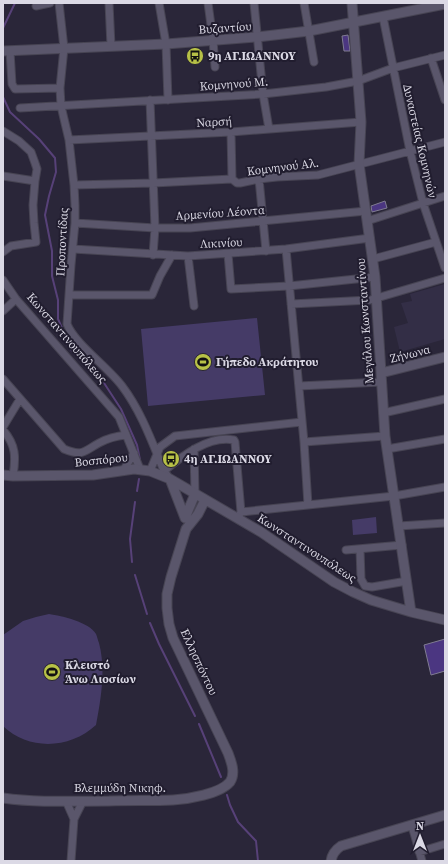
<svg xmlns="http://www.w3.org/2000/svg" width="448" height="864" font-family="'Source Serif 4',serif">
<style>
.built{fill:#332e46}
.green{fill:#453b67}
.lines{fill:none;stroke-linecap:round;stroke-linejoin:round}
.stream{stroke:#574178;stroke-width:2}
.building{fill:#4b3681;stroke:#807c92}
.street-casing{stroke:#474453;stroke-width:9}
.secondary-casing{stroke:#474453;stroke-width:11}
.street{stroke:#5a566b;stroke-width:7}
.secondary{stroke:#5a566b;stroke-width:9}
.labels{text-anchor:middle;dominant-baseline:central;stroke-width:4;stroke-linejoin:round;paint-order:stroke}
.street-label{font-size:12px;fill:#dbd9e5;stroke:#211d2f}
.poi-label{font-size:12px;font-weight:bold;fill:#dbd9e5;stroke:#211d2f;text-anchor:start}
</style>
<rect width="100%" height="100%" fill="#2a2639"/>
<path class="built" d="M 445,284 L 445,339 L 400,352 L 394,327 L 408,323 L 401,303 L 412,301 L 410,294 Z"/>
<path class="green" d="M 257,318 L 265,395 L 148,406 L 141,329 Z
M 376,517 L 377,533 L 353,535 L 352,520 Z
M 49,614 C 62,616 89,622 96,634 C 97,636 98,641 99,643 C 106,669 101,699 96,725 C 70,749 29,751 3,726 L 3,635 L 23,621 L 36,617 Z"/>
<g class="lines">
<path class="stream" d="M 3,28 L 15,3
M 3,97 L 10,112 L 39,139 L 55,158 L 56,172 L 49,196 L 45,215 L 52,251 L 52,276 L 58,300 L 58,319 L 72,351 L 104,383 L 121,409 L 137,445 L 140,460
M 137,491 L 139,479
M 132,562 L 130,539 L 135,502
M 135,575 L 147,614
M 150,623 L 159,644 L 195,716
M 199,724 L 221,777
M 227,795 L 230,805 L 238,822 L 256,841 L 258,861"/>
</g>
<path class="building" d="M 348,35 L 350,51 L 344,51 L 342,36 Z
M 385,201 L 387,208 L 372,212 L 371,206 Z
M 445,639 L 445,671 L 431,675 L 424,645 Z"/>
<g class="lines">
<g class="street-casing">
<path id="street" d="M 59,3 L 64,48 L 60,88 L 61,106 L 69,140 L 74,185 L 75,205 L 75,223 L 71,265 L 67,324 C 75,344 108,367 122,386 C 141,411 152,442 164,471 L 170,479
M 109,3 L 111,46
M 159,3 L 166,44 L 168,100
M 208,3 L 213,40 L 215,67
M 254,3 L 263,94 L 269,129
M 304,3 L 314,62
M 36,6 L 50,3
M 383,17 L 410,151 L 423,203 L 445,268
M 10,51 L 12,84 L 15,89 L 60,88
M 431,58 L 445,100
M 150,100 L 155,228 L 153,255
M 20,108 L 263,94 L 326,87 L 358,81 L 393,68 L 445,55
M 3,131 L 19,141 L 31,152 L 35,163 L 37,169 L 35,181 L 33,205 L 34,223 L 36,242 L 11,246 L 3,252
M 231,132 L 232,179
M 69,140 L 231,132 L 361,122
M 3,176 L 35,181
M 259,179 L 266,251
M 74,185 L 153,183 L 232,179 L 237,183 L 240,183 L 259,179 L 277,177 L 318,175 L 445,142
M 367,221 L 445,196
M 75,223 L 155,228 L 190,228 L 366,211
M 73,249 L 188,256 L 286,249 L 370,238
M 286,249 L 304,442 L 308,505
M 228,254 L 231,289 L 289,286 L 375,277
M 188,256 L 194,306
M 373,259 L 436,242
M 3,280 L 16,299 L 119,417 L 140,469
M 69,295 L 152,295 L 160,276 L 172,255
M 291,304 L 370,300 L 445,278
M 3,311 L 16,299
M 3,379 L 64,449 C 83,457 84,451 99,443 C 108,438 116,436 126,435
M 299,386 L 381,382
M 383,413 L 445,399
M 3,427 L 20,399
M 3,430 C 16,445 16,457 13,476
M 304,442 L 385,436
M 194,449 L 195,494
M 387,449 L 445,439
M 123,471 L 134,453
M 150,471 L 160,447 L 175,436 L 302,422
M 164,471 C 182,456 209,435 234,440 L 235,442 L 241,512 L 239,516
M 241,512 L 394,496 L 445,487
M 399,526 L 445,523
M 360,549 L 361,579 L 365,586 L 372,587 L 407,581
M 346,550 L 402,545
M 66,801 L 74,819
M 412,826 L 422,861
M 419,852 L 445,844
M 71,861 L 74,819 L 83,801"/>
</g>
<g class="secondary-casing">
<path id="secondary" d="M 352,3 L 361,122 L 359,164 L 375,277 L 385,436 L 411,612
M 3,51 L 166,44 L 257,37 L 309,31 L 445,4
M 381,373 L 445,357
M 3,475 L 13,476 L 93,475 L 134,469 L 150,471 L 170,479 L 261,532 L 334,582 L 353,592 L 371,600 L 411,612 L 445,620
M 170,479 L 185,518
M 185,518 L 195,494
M 3,798 C 38,803 74,801 109,801 C 130,800 152,801 173,800 C 188,799 220,794 230,782 C 236,773 231,761 228,753 L 173,638 L 169,624 L 167,608 L 167,594 L 171,577 L 186,529 L 198,514 L 205,500
M 331,861 C 332,854 335,850 341,846 L 445,815"/>
</g>
<use href="#street" class="street"/>
<use href="#secondary" class="secondary"/>
</g>
<defs>
<g id="bus-disc" transform="scale(0.9)"><circle r="9.5" fill="#b7c147" stroke="#211d2f"/><path d="M-5-6H5V4H4V6H2V4H-2V6H-4V4H-5ZM-3.5-4V0h7V-4ZM-3.5 1.2v1.5H-2V1.2ZM2 1.2v1.5H3.5V1.2Z" fill="#111"/></g>
<g id="stadium-disc" transform="scale(0.9)"><circle r="9.5" fill="#b7c147" stroke="#211d2f"/><path d="M0-5a6.5 5 0 1 0 0 10a6.5 5 0 1 0 0-10ZM-3.5-1.8h7v3.6h-7Z" fill="#111"/></g>
</defs>
<g fill-rule="evenodd">
<use href="#bus-disc" x="195" y="56"/>
<use href="#stadium-disc" x="203" y="362"/>
<use href="#bus-disc" x="171" y="459"/>
<use href="#stadium-disc" x="52" y="672"/>
</g>
<g class="labels">
<g class="street-label">
<text transform="translate(225 28) rotate(-4)">Βυζαντίου</text>
<text transform="translate(234 84) rotate(-4)">Κομνηνού Μ.</text>
<text transform="translate(214 122) rotate(-3)">Ναρσή</text>
<text transform="translate(420 141) rotate(77)">Δυναστείας Κομνηνών</text>
<text transform="translate(283 167) rotate(-7)">Κομνηνού Αλ.</text>
<text transform="translate(220 213) rotate(-4)">Αρμενίου Λέοντα</text>
<text transform="translate(62 242) rotate(-87)">Προποντίδας</text>
<text transform="translate(221 243) rotate(-3)">Λικινίου</text>
<text transform="translate(365 321) rotate(-94)">Μεγάλου Κωνσταντίνου</text>
<text transform="translate(67 338) rotate(49)">Κωνσταντινουπόλεως</text>
<text transform="translate(410 354) rotate(-14)">Ζήνωνα</text>
<text transform="translate(101 460) rotate(-6)">Βοσπόρου</text>
<text transform="translate(307 548) rotate(33)">Κωνσταντινουπόλεως</text>
<text transform="translate(199 662) rotate(65)">Ελλησπόντου</text>
<text x="120" y="788">Βλεμμύδη Νικηφ.</text>
</g>
<g class="poi-label">
<text x="208" y="56">9η ΑΓ.ΙΩΑΝΝΟΥ</text>
<text x="216" y="362">Γήπεδο Ακράτητου</text>
<text x="184" y="459">4η ΑΓ.ΙΩΑΝΝΟΥ</text>
<text x="65" y="665">Κλειστό<tspan x="65" dy="14">Άνω Λιοσίων</tspan></text>
</g>
</g>
<rect width="448" height="864" fill="none" stroke="#dbd9e5" stroke-width="8"/>
<g transform="translate(420 836)" stroke="#211d2f" stroke-width="3" paint-order="stroke">
<path d="M0-3L7 15L0 10L-7 15Z" fill="#dbd9e5"/>
<text y="-6" font-size="11" font-weight="bold" text-anchor="middle" fill="#dbd9e5">N</text>
</g>
</svg>
